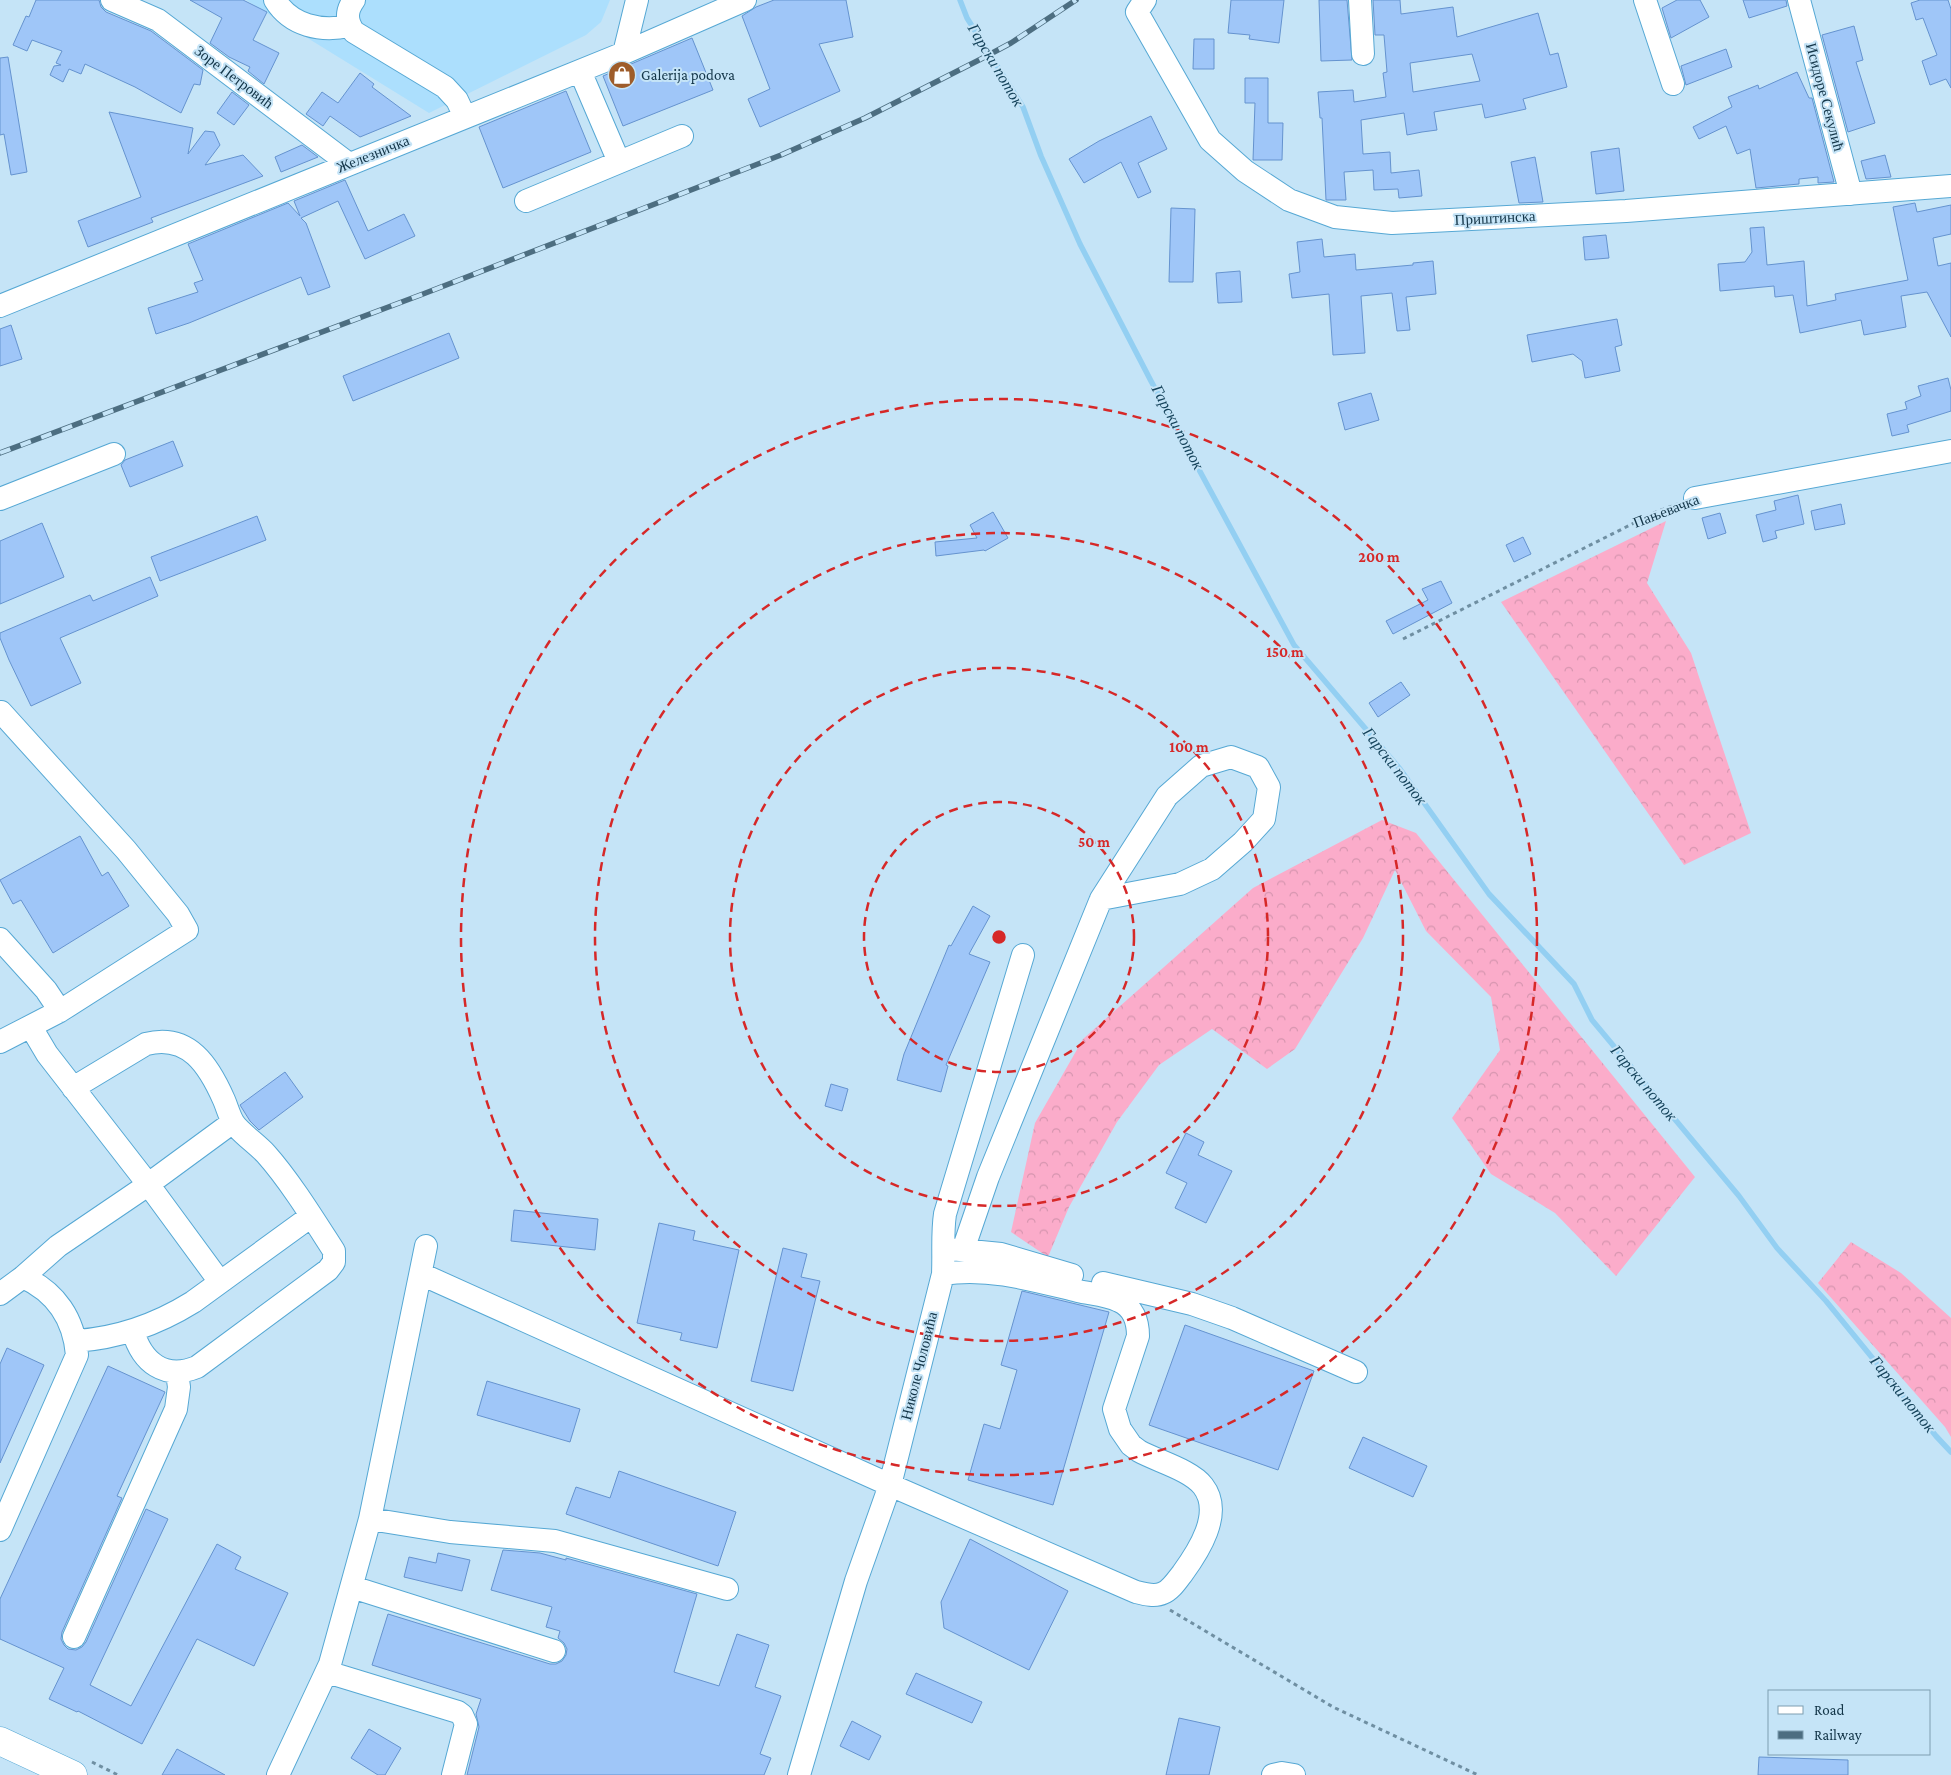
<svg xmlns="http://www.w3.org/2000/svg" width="1951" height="1775" font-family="'Crimson Pro',serif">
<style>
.built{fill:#acdffd}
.forest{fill:url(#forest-crowns)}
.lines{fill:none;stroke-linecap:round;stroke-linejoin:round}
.stream{stroke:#93cff2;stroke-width:5.5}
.building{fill:#9fc6f8;stroke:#6593cf;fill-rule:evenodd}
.minor-casing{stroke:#56a8d4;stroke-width:24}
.major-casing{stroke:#56a8d4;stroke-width:29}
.path{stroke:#6f8fa2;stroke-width:3;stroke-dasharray:4 4;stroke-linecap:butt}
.minor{stroke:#fff;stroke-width:22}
.major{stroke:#fff;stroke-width:28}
.rail-casing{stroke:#4d6e81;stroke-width:5.5}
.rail{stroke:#c5e4f7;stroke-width:4;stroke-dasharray:11;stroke-linecap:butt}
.ring{fill:none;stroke:#d62828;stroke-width:2.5;stroke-dasharray:9 6}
.labels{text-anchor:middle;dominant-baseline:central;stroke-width:4;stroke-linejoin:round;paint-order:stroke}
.poi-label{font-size:15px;fill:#133548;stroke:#c5e4f7;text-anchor:start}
.street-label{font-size:15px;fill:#133548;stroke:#c5e4f7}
.water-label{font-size:16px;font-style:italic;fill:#15435b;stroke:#c5e4f7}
.centre{fill:#d62828;stroke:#c5e4f7;stroke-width:2.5}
.ring-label{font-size:15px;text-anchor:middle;font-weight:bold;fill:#d62828;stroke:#c5e4f7;stroke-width:4;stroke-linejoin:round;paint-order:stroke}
</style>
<defs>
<pattern id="forest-crowns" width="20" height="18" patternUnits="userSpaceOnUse" patternTransform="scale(1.25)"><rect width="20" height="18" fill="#fbacca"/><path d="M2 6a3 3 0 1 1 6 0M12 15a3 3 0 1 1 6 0" fill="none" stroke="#d695af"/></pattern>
</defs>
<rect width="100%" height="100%" fill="#c5e4f7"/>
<path class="built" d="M 246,0 L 610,0 L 601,22 L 586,35 L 429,113 Z"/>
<path class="forest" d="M 1666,521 L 1647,583 L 1691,653 L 1751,833 L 1684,865 L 1501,602 Z
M 1382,820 L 1416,833 L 1695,1177 L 1616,1276 L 1555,1213 L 1491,1174 L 1452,1118 L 1500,1050 L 1491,997 L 1426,931 L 1395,870 L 1363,938 L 1295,1049 L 1267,1069 L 1212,1029 L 1159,1065 L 1117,1122 L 1069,1207 L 1048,1257 L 1011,1232 L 1035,1123 L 1083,1039 L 1253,888 Z
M 1851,1242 L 1901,1273 L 1951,1318 L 1951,1437 L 1945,1427 L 1818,1283 Z"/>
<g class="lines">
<path class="stream" d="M 960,0 L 967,18 L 1023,107 L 1041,156 L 1080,244 L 1151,381 L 1294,645 L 1400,769 L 1489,894 L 1574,984 L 1592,1020 L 1739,1196 L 1777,1248 L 1826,1301 L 1936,1436 L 1951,1452"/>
</g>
<path class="building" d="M 36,0 L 99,0 L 101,7 L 106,12 L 151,31 L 203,70 L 200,85 L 194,84 L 181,113 L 135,87 L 85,64 L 81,74 L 69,69 L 63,82 L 50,75 L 54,66 L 61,65 L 56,63 L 62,51 L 32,40 L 27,51 L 13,45 L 26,16 L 29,17 Z
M 190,0 L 243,0 L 267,12 L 253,40 L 279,53 L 264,84 L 248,71 L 250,67 L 229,57 L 210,43 L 222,18 Z
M 774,0 L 846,0 L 853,37 L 819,44 L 840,91 L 760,127 L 748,99 L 770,89 L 742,16 L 756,7 Z
M 1231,0 L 1284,0 L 1279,43 L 1249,39 L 1250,35 L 1228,33 Z
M 1319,0 L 1347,0 L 1352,60 L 1321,61 Z
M 1373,0 L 1400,0 L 1401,14 L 1453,7 L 1457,37 L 1538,13 L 1550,55 L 1558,53 L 1567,87 L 1523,99 L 1526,109 L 1485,118 L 1482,104 L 1434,112 L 1437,130 L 1422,132 L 1407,135 L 1404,113 L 1361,120 L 1363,154 L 1390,152 L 1391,173 L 1419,170 L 1422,196 L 1399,198 L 1398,189 L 1374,190 L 1373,170 L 1344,172 L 1346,200 L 1326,200 L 1322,118 L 1320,118 L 1318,92 L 1353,90 L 1354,102 L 1386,97 L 1383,73 L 1387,72 L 1384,35 L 1375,35 ZM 1472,54 L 1480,81 L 1413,92 L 1410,63 Z
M 1677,0 L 1700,0 L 1709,17 L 1671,38 L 1662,8 Z
M 1743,0 L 1786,0 L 1787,6 L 1749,18 Z
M 1920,0 L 1948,0 L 1951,9 L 1951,88 L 1946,79 L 1930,85 L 1922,61 L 1937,55 L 1923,18 L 1916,20 L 1911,3 Z
M 1854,26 L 1863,60 L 1856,62 L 1875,123 L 1848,132 L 1822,35 Z
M 692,38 L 713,90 L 623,126 L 603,76 Z
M 1194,39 L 1214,39 L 1214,69 L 1193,69 Z
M 1726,49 L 1732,67 L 1686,85 L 1681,66 Z
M 8,57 L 27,172 L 11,175 L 4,134 L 0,135 L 0,58 Z
M 1797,72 L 1809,98 L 1812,98 L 1834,182 L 1818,183 L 1818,177 L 1799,179 L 1799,184 L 1756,188 L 1750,149 L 1737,154 L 1726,126 L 1699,139 L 1693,127 L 1732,107 L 1728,97 L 1758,85 L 1759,89 Z
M 360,73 L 374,84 L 372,87 L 411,116 L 360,137 L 330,116 L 323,126 L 306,114 L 322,92 L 338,103 Z
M 1245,78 L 1268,78 L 1268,123 L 1283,123 L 1282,160 L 1253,160 L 1255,103 L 1245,103 Z
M 566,91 L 591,152 L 503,188 L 479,127 Z
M 232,92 L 249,105 L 234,125 L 217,113 Z
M 109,112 L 193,128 L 188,154 L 205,131 L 214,132 L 220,145 L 205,165 L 243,155 L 263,176 L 151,218 L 153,222 L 88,247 L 78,221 L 141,197 Z
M 1151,116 L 1167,149 L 1138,163 L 1151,192 L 1138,198 L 1121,162 L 1084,183 L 1069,159 L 1099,141 Z
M 302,145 L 318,157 L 281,172 L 275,157 Z
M 1619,148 L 1624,191 L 1596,194 L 1591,152 Z
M 1885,155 L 1891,177 L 1866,179 L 1861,161 Z
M 1535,157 L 1543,202 L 1519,203 L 1511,162 Z
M 345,180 L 368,231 L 404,214 L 415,236 L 365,259 L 338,201 L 301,218 L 306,223 L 330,287 L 308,295 L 301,277 L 189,323 L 156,334 L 148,308 L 198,292 L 194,283 L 203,280 L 188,244 L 288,203 L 300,216 L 294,201 Z
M 1915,203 L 1917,212 L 1951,205 L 1951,234 L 1933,238 L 1938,266 L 1951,263 L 1951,337 L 1927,292 L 1901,296 L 1906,327 L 1864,335 L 1861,320 L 1800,333 L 1793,295 L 1775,297 L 1774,286 L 1720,291 L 1718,264 L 1745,262 L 1752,252 L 1750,228 L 1764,227 L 1767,265 L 1804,261 L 1807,306 L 1836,300 L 1835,294 L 1908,280 L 1893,207 Z
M 1171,208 L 1195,209 L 1193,282 L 1169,282 Z
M 1606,235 L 1609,258 L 1585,260 L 1583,237 Z
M 1322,239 L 1324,257 L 1355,254 L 1356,270 L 1413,265 L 1413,263 L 1433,261 L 1436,294 L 1406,297 L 1410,330 L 1397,331 L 1392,293 L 1361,296 L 1365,353 L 1333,355 L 1329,294 L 1292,298 L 1289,274 L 1300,272 L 1297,242 Z
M 1240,271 L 1242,302 L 1218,303 L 1216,273 Z
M 1617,319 L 1622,345 L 1615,347 L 1620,371 L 1585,378 L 1582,361 L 1573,354 L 1532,362 L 1527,335 Z
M 11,325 L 22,359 L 0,366 L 0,329 Z
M 449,333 L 459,358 L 353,401 L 343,376 Z
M 1948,378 L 1951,390 L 1951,411 L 1907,425 L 1909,432 L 1892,436 L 1887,414 L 1907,409 L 1905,402 L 1921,396 L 1918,386 Z
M 1371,393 L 1379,420 L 1345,430 L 1338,403 Z
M 173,441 L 183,466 L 130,487 L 121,465 L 125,460 Z
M 1798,495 L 1804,524 L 1775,531 L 1777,538 L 1763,542 L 1756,515 L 1776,510 L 1774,501 Z
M 1841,504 L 1845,524 L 1815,530 L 1811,511 Z
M 993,512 L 1008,538 L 985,551 L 984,550 L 936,556 L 935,542 L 977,538 L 970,525 Z
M 1720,513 L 1726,533 L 1708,539 L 1702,518 Z
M 257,516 L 266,540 L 160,581 L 151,557 Z
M 42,523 L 64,577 L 0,604 L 0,541 Z
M 1523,537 L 1531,554 L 1514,562 L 1506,545 Z
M 150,577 L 158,596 L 60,638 L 81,683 L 31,706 L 9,660 L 0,638 L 0,633 L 90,595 L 93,601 Z
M 1441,581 L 1452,603 L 1393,634 L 1386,621 L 1428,600 L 1422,589 Z
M 1401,682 L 1410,695 L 1378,717 L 1369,703 Z
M 80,836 L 102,876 L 108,872 L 129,906 L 53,953 L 21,900 L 13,904 L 0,880 Z
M 973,906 L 990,916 L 969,954 L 990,962 L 946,1065 L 948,1066 L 941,1092 L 897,1080 L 904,1054 L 949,945 L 951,946 Z
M 285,1072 L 303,1097 L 259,1130 L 250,1121 L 240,1105 Z
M 831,1084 L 848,1089 L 842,1111 L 825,1106 Z
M 1186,1133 L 1204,1142 L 1198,1155 L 1232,1171 L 1206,1223 L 1175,1208 L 1187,1183 L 1166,1173 Z
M 514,1210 L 598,1219 L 595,1250 L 511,1241 Z
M 659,1223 L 695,1231 L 693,1240 L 739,1250 L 717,1348 L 680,1340 L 682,1333 L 637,1323 Z
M 783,1248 L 807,1254 L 801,1277 L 820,1281 L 793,1391 L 751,1381 Z
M 1022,1291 L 1109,1312 L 1053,1505 L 968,1480 L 984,1424 L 1000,1429 L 1017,1370 L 1001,1365 Z
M 1185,1325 L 1314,1371 L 1278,1470 L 1149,1425 Z
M 7,1348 L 44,1365 L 0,1463 L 0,1364 Z
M 108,1366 L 165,1392 L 117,1496 L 122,1498 L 62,1632 L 61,1639 L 64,1645 L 68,1649 L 76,1650 L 82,1647 L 86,1642 L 146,1509 L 168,1519 L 90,1685 L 131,1706 L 217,1544 L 241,1557 L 235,1569 L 288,1593 L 254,1666 L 197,1639 L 142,1744 L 78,1711 L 77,1712 L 49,1699 L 64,1668 L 0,1639 L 0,1599 Z
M 487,1381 L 580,1409 L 570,1442 L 477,1415 Z
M 1363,1437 L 1427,1466 L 1413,1497 L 1349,1468 Z
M 619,1471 L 736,1512 L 718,1566 L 566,1514 L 576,1487 L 610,1498 Z
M 970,1539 L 1068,1591 L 1029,1670 L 944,1628 L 941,1602 Z
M 503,1550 L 540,1553 L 566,1560 L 566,1558 L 697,1594 L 674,1672 L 719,1686 L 737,1634 L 769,1645 L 755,1687 L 781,1696 L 760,1754 L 771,1758 L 764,1775 L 467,1775 L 479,1727 L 476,1714 L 481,1699 L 372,1665 L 388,1614 L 550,1664 L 556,1664 L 562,1661 L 566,1655 L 567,1649 L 564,1643 L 558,1638 L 560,1631 L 546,1627 L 552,1607 L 491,1590 Z
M 438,1553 L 470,1560 L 462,1591 L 404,1577 L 409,1557 L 436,1563 Z
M 916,1673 L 982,1702 L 972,1723 L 906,1694 Z
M 1179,1718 L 1220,1727 L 1209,1775 L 1166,1775 Z
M 852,1721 L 881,1736 L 869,1760 L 840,1746 Z
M 369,1729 L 401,1748 L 385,1775 L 378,1775 L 351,1758 Z
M 177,1749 L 225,1775 L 162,1775 Z
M 1759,1757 L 1848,1760 L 1848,1775 L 1758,1775 Z"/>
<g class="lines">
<g class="minor-casing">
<path id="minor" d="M 112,0 L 158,20 L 349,164
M 275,0 C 291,26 321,32 349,26
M 354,0 C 346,11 346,21 354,32 L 445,87 L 457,100 L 465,117
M 1145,0 L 1137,12 L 1210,140 L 1245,171 L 1289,200 L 1335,217 L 1392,223 L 1626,211 L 1951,186
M 1360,0 L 1363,54
M 1645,0 L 1673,84
M 1799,0 L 1851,194
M 624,53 L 637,0
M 580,71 L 619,162
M 526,201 L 682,136
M 0,306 L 624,53 L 745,0
M 1695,498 L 1951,451
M 0,499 L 114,454
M 0,939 L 46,990 L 60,1011
M 31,1027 L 47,1054 L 148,1184 L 220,1282
M 0,1042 L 60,1011 L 187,930 L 178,914 L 126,850 L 1,712
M 73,1088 L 146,1044 C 189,1033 209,1066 224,1100 C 227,1107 229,1115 233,1122 C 238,1131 257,1144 266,1154 C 290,1181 314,1220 334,1251 L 334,1262 L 328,1270 L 197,1367 C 165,1380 142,1363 133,1331
M 950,1249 L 1001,1254 L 1072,1275
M 963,1250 L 988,1177 L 1101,899 L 1167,796 L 1201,766 L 1231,757 L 1258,767 L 1269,787 L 1264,819 L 1243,842 L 1212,869 L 1180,884 L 1101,899
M 421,1274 L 890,1485 L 1136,1592 C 1144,1594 1155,1597 1163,1593 C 1171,1590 1177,1580 1182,1574 C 1198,1552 1224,1513 1203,1486 C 1191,1470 1157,1461 1139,1451 L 1131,1445 L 1120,1429 L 1114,1409 L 1138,1336 C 1138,1321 1133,1307 1119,1301 C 1108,1295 1091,1294 1078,1291 C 1033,1280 989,1267 943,1274
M 1103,1283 L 1192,1304 L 1232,1318 L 1356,1372
M 0,1294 L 23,1277 L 58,1246 L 139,1191 L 233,1122
M 76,1341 C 119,1338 156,1325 193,1302 L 310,1217
M 370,1519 L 450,1532 L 555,1541 L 727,1589
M 0,1530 L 77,1355 C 74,1319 56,1292 23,1277
M 352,1587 L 554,1651
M 74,1637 L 176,1409 L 179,1387 L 177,1373
M 327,1672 L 458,1712 L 462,1715 L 466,1724 L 453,1775
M 278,1775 L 330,1664 L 370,1519 L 426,1246
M 799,1775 L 856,1581 L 890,1485 L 943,1274 C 944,1253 942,1234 945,1214 L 1023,955
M 1273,1775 L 1282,1773 L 1294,1775"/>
</g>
<g class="major-casing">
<path id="major" d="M 0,1741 L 73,1775"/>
</g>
<path class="path" d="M 1403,639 L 1658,511 L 1678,504
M 1170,1610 L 1333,1707 L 1478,1775
M 92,1762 L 118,1775"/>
<use href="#minor" class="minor"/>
<use href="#major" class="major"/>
<g class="rail-casing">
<path id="rail" d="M 0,453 L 423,294 L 781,155 L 865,118 L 981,59 L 1011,43 L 1076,0"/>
</g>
<use href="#rail" class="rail"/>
</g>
<g class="ring">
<circle cx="999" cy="937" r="135"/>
<circle cx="999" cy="937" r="269"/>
<circle cx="999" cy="937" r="404"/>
<circle cx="999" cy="937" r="538"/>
</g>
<defs>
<g id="shop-disc" transform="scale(1.4375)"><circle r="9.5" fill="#9e5c2a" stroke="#c5e4f7"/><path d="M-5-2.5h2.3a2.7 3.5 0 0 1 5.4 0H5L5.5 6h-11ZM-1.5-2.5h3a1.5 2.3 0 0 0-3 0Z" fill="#fff"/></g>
</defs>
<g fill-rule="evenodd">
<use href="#shop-disc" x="622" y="75"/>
</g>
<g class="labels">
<g class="poi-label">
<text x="641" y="75">Galerija podova</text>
</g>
<g class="street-label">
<text transform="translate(234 77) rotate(37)">Зоре Петровић</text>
<text transform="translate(1825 97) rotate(75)">Исидоре Секулић</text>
<text transform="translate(373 154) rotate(-22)">Железничка</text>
<text transform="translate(1495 218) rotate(-3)">Приштинска</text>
<text transform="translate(1666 511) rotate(-21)">Пањевачка</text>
<text transform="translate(919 1366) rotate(-76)">Николе Чоловића</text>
</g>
<g class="water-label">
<text transform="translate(996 65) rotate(59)">Гарски поток</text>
<text transform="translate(1178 427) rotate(62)">Гарски поток</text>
<text transform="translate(1395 766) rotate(52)">Гарски поток</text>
<text transform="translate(1644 1083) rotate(50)">Гарски поток</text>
<text transform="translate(1903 1394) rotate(51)">Гарски поток</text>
</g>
</g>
<circle cx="999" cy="937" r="8" class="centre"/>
<g class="ring-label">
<text x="1379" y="562">200 m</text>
<text x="1285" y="657">150 m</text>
<text x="1189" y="752">100 m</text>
<text x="1094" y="847">50 m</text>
</g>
<rect x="1768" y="1690" width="162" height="65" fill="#c5e4f7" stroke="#7e9eb1"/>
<rect x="1778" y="1706" width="25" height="8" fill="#ffffff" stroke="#7e9eb1"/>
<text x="1814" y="1715" font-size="15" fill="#133548">Road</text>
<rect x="1778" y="1731" width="25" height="8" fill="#4d6e81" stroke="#7e9eb1"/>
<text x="1814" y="1740" font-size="15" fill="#133548">Railway</text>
</svg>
